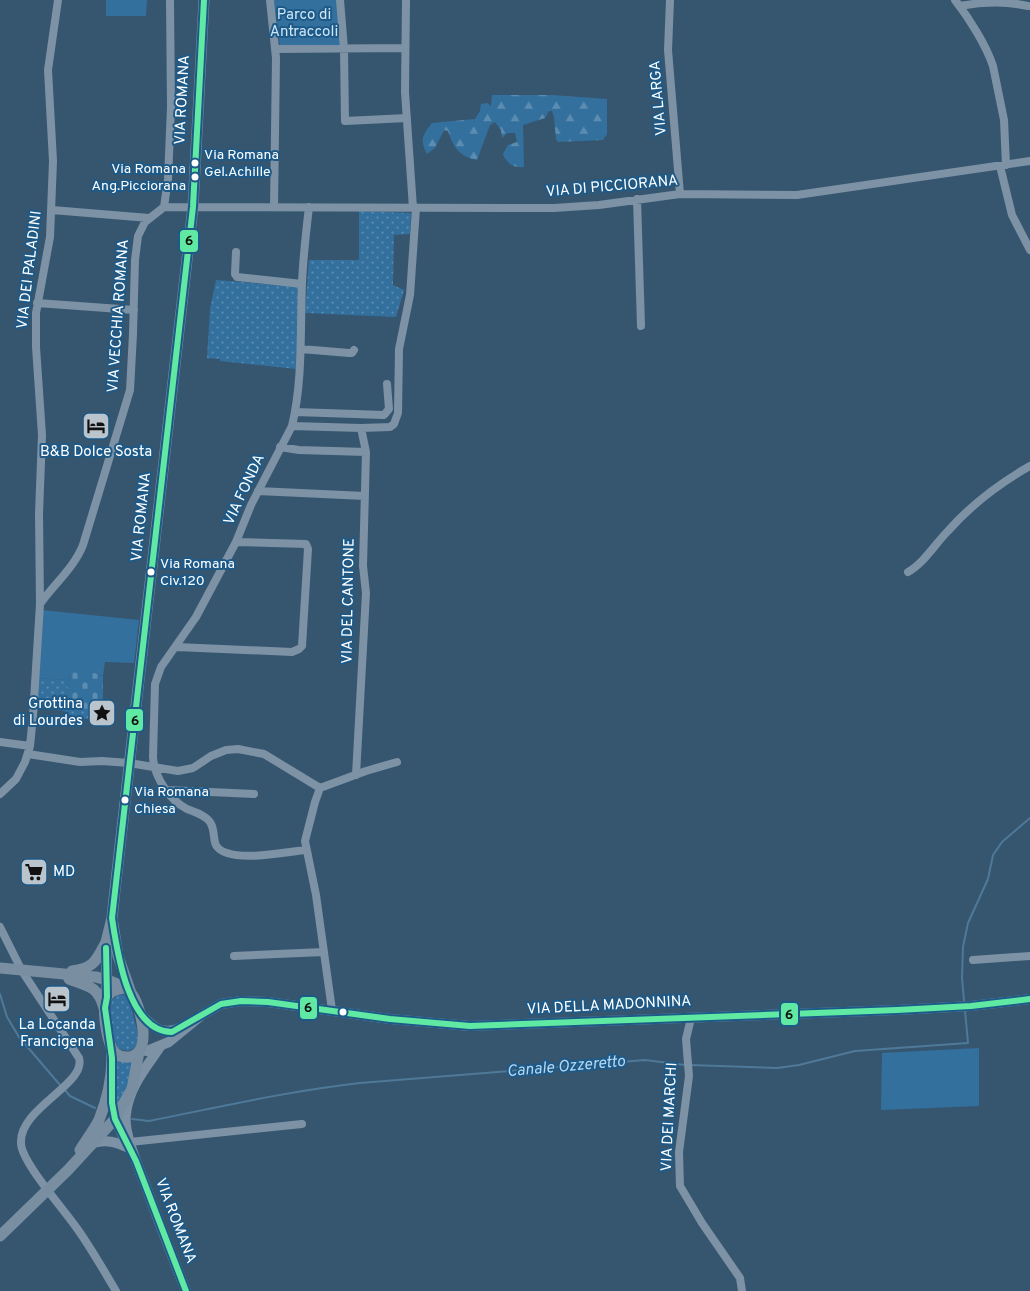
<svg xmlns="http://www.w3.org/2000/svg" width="1030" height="1291" font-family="Overpass,sans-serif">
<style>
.grass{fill:url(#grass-dots)}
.forest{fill:url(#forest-firs)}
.cemetery{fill:url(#cemetery-stones)}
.park{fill:#33709e}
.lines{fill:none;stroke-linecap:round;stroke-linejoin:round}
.stream{stroke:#4f7999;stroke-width:2}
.minor{stroke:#7d92a5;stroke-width:8}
.tertiary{stroke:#7d92a5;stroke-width:10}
.secondary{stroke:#798fa1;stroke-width:11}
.bus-1-casing{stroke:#1e5a88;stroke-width:10}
.bus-1{stroke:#60e9a3;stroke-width:6}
.bus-dot{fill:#fff;stroke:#1e5a88;stroke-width:2}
.labels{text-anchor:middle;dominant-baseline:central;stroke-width:4;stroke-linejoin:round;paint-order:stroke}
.bus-label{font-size:14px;fill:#fff;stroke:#1e5a88;text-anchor:start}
.park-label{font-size:15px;fill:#cde6f8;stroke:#1e5a88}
.street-label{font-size:15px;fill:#fff;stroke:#1e5a88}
.poi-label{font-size:15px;fill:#fff;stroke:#1e5a88}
.water-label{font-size:16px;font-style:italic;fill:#b4d8f2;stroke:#1e5a88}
.line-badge{stroke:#1e5a88;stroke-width:2}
.pale-badge-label{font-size:14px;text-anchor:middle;font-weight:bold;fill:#111}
</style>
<defs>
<pattern id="grass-dots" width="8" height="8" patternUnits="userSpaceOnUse" patternTransform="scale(1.25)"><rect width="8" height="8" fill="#33709e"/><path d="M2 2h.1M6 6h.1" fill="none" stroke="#5c8db1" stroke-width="1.8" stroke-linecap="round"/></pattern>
<pattern id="forest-firs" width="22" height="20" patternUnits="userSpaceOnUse" patternTransform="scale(1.25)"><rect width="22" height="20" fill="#33709e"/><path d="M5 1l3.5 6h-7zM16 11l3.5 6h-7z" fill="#5c8db1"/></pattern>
<pattern id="cemetery-stones" width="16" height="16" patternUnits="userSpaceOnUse" patternTransform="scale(1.25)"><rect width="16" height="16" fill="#33709e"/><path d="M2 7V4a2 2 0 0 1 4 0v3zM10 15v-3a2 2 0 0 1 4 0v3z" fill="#5c8db1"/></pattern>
</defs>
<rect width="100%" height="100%" fill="#365670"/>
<path class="grass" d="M 359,211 L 411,213 L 410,234 L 394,235 L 393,285 L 404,290 L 396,317 L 305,313 L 309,260 L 359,260 Z
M 216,280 L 300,287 L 296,369 L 220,361 L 220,359 L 207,358 L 210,309 Z
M 38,678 L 68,680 L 67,709 L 103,709 L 101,719 L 96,717 L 78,720 L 64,711 L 37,705 Z
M 122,994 L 128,998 L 130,1004 L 137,1030 L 138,1040 L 135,1048 L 128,1051 L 119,1049 C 111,1036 108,1014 112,1000 L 118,995 Z
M 117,1060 L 137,1060 L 133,1075 L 118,1108 L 115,1099 Z"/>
<path class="forest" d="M 492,95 L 551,95 L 607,99 L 607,134 L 603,140 L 558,142 L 556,139 L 554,117 L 552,111 L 549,111 L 545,118 L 523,125 L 524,167 C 512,168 508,164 503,154 L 508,145 L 517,142 L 515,133 L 507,133 L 502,138 L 501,130 L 495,122 L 490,125 L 477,160 C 460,157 453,147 448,131 L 444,130 L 435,148 L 427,154 C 419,139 423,135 432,123 L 475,119 L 480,111 L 481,104 L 487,103 L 491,106 Z"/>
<path class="cemetery" d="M 69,663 L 103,676 L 103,709 L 67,709 Z"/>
<path class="park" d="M 106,0 L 147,0 L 146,16 L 106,16 Z
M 274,0 L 339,0 L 341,45 L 280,47 Z
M 42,610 L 139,620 L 134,663 L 105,662 L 103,676 L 70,664 L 68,680 L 38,678 Z
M 979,1048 L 979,1106 L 881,1110 L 882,1053 Z"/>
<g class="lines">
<path class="stream" d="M 0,994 L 7,1017 L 19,1037 L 60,1085
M 964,1001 L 962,978 L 963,947 L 968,923 L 988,879 L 993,855 L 1002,842 L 1030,818
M 690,1065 L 777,1068 L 799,1065 L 855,1051 L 968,1043 L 965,1010
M 64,1089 L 70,1096 L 95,1108
M 132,1119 L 149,1121 C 219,1107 289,1091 360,1083 L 645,1060 L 685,1065"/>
<path class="minor" d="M 270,0 L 276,58 L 274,207
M 340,0 L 344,49 L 345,121 L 407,118
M 406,0 L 405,92 L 413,208
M 670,0 L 668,50 L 680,194
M 955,0 C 969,18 986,45 993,66 L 1004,120 L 1006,165
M 960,6 C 982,2 1006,1 1028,6
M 276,49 L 405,48
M 1000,166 L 1012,215 L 1030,250
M 637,199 L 641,326
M 164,207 L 554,208 L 599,205 L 680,194 L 797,195 L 1030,161
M 52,210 L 149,218
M 236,252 L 235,274 L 237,277 L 302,284
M 37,303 L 134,310
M 301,349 L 349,353 L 352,353 L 354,350
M 295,412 L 384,415 L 389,409 L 387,384
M 292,426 L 361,428 L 390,427 L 394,424 L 398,413 L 399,349 L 410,295 L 416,208
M 280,447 L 299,450 L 366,452
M 258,491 L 365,496
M 908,572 C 924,563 935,544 948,531 C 971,505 1000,483 1030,466
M 40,604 C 54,584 74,568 83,545 L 130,390 L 133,334 L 135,260 L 138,236 L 145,222 L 164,207 L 168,179 L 171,107 L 170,0
M 177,647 L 292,652 L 299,649 L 302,646 L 308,549 L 306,544 L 236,542
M 0,742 L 30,746
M 28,754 L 80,762 L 102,761 L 129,763 L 178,771 L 193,768 L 211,756 L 226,750 L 238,749 L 264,754 L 320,788
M 356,775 L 366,593 L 363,566 L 366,452 L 361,428
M 166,790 L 254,794
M 0,794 L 16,779 L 25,762 L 30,746 L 33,716 L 40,604 L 39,514 L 42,435 L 36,347 L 36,313 L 50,237 L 53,161 L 48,70 L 58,0
M 306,850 C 284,852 248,860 227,853 C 208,847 218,834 210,822 C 205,815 195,812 187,809 C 169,800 154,776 153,757 L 155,684 L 161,667 L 196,617 L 236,542 L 251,505 L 292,426 C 303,380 300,331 302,284 C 303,258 306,232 309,207
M 0,927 L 22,971 L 79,1058 C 87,1084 19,1108 21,1143 C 21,1161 61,1206 73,1223 C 89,1244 102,1268 116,1291
M 234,956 L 324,952
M 973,960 L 1030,956
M 332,1010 L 316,895 L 305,841 L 315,802 L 320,788 L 366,771 L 397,762
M 691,1018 L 686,1039 L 689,1076 L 679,1152 L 680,1186 L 702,1223 L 740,1278 L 742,1291
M 130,1142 L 302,1124"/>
<path class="tertiary" d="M 139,1012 C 153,1028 163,1037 184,1026
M 160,1047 C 146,1068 129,1087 126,1114 C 123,1132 138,1166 145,1184 C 158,1220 172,1255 186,1291
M 141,1050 L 147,1051 L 169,1042 L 202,1015 L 221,1004 L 241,1001 L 268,1002 L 390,1019 L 470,1026 L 897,1010 L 971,1006 L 1030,999
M 111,1088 C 112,1110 117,1123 126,1143
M 93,1143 C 107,1139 116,1142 129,1148"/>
<path class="secondary" d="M 113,924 L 118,956 L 131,993
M 0,968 L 96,977 C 106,979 124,985 131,993 C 140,1003 152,1049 133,1056 C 127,1058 120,1057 115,1053 C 107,1045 101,1007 107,997 C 110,991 117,989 123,988
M 72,971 C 94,968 96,961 105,944
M 69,979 C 88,986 98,986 104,1008
M 107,997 L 106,942 L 112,918 L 115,890 L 193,207 L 204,0
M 80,1150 C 86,1140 94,1130 99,1120 C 108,1097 114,1070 111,1046
M 0,1236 L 68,1170 L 115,1119 L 132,1089 L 139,1052"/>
<g class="bus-1-casing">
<path id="bus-1" d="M 204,0 L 193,207 L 112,918 C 117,951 128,1032 172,1032 L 221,1004 L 241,1001 L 268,1002 L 390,1019 L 470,1026 L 897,1010 L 971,1006 L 1030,999
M 106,948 L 107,997 L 105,1008 L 112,1058 L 112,1103 L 115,1119 L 136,1161 L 186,1291"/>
</g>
<use href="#bus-1" class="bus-1"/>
</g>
<defs>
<g id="hotel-square" transform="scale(1.4375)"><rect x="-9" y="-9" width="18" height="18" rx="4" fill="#b9c4cd" stroke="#1e5a88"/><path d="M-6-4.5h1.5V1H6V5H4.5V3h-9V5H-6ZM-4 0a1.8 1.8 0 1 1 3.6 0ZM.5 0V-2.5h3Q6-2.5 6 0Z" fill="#111"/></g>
<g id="sight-square" transform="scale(1.4375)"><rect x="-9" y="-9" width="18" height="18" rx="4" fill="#b9c4cd" stroke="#1e5a88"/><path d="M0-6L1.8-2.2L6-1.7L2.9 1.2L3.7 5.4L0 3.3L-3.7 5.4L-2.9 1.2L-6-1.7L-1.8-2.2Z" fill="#111"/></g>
<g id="supermarket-square" transform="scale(1.4375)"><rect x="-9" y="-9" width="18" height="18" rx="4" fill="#b9c4cd" stroke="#1e5a88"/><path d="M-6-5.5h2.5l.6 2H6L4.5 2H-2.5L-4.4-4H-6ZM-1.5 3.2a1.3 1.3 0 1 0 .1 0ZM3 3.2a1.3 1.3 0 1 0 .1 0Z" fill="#111"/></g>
</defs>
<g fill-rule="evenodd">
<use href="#hotel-square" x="96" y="426"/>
<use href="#sight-square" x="102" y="713"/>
<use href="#supermarket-square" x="34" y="872"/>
<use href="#hotel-square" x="57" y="999"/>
</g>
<g class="bus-dot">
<circle cx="195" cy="163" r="4.5"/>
<circle cx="195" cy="177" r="4.5"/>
<circle cx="151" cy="572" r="4.5"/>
<circle cx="125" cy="800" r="4.5"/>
<circle cx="343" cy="1012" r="4.5"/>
</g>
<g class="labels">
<g class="bus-label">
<text x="204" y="155">Via Romana<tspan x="204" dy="17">Gel.Achille</tspan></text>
<text x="186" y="169" text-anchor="end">Via Romana<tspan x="186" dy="17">Ang.Picciorana</tspan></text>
<text x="160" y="564">Via Romana<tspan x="160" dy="17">Civ.120</tspan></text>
<text x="134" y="792">Via Romana<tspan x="134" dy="17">Chiesa</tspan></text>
</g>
<g class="park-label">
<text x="304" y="15">Parco di<tspan x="304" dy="17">Antraccoli</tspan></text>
</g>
<g class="street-label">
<text transform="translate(659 98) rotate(-95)">VIA LARGA</text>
<text transform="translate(183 100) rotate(-87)">VIA ROMANA</text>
<text transform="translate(612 187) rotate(-5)">VIA DI PICCIORANA</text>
<text transform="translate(30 270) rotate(-83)">VIA DEI PALADINI</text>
<text transform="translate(119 316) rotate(-86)">VIA VECCHIA ROMANA</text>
<text transform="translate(245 490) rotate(-65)">VIA FONDA</text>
<text transform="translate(142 517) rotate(-84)">VIA ROMANA</text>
<text transform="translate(349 601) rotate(-89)">VIA DEL CANTONE</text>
<text transform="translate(609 1006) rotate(-3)">VIA DELLA MADONNINA</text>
<text transform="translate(670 1117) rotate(-87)">VIA DEI MARCHI</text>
<text transform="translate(175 1221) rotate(69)">VIA ROMANA</text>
</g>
<g class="poi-label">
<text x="96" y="452">B&amp;B Dolce Sosta</text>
<text x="83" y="704" text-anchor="end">Grottina<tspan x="83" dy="17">di Lourdes</tspan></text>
<text x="53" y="872" text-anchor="start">MD</text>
<text x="57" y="1025">La Locanda<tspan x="57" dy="17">Francigena</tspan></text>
</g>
<g class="water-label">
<text transform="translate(566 1067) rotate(-5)">Canale Ozzeretto</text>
</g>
</g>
<g class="line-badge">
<rect x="179" y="229" width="20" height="24" rx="5" fill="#60e9a3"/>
<rect x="125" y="708" width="19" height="24" rx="5" fill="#60e9a3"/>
<rect x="299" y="996" width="19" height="24" rx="5" fill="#60e9a3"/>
<rect x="780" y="1002" width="19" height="24" rx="5" fill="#60e9a3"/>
</g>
<g class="pale-badge-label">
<text x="189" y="245">6</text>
<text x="135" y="725">6</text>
<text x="308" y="1012">6</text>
<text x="789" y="1019">6</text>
</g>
</svg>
